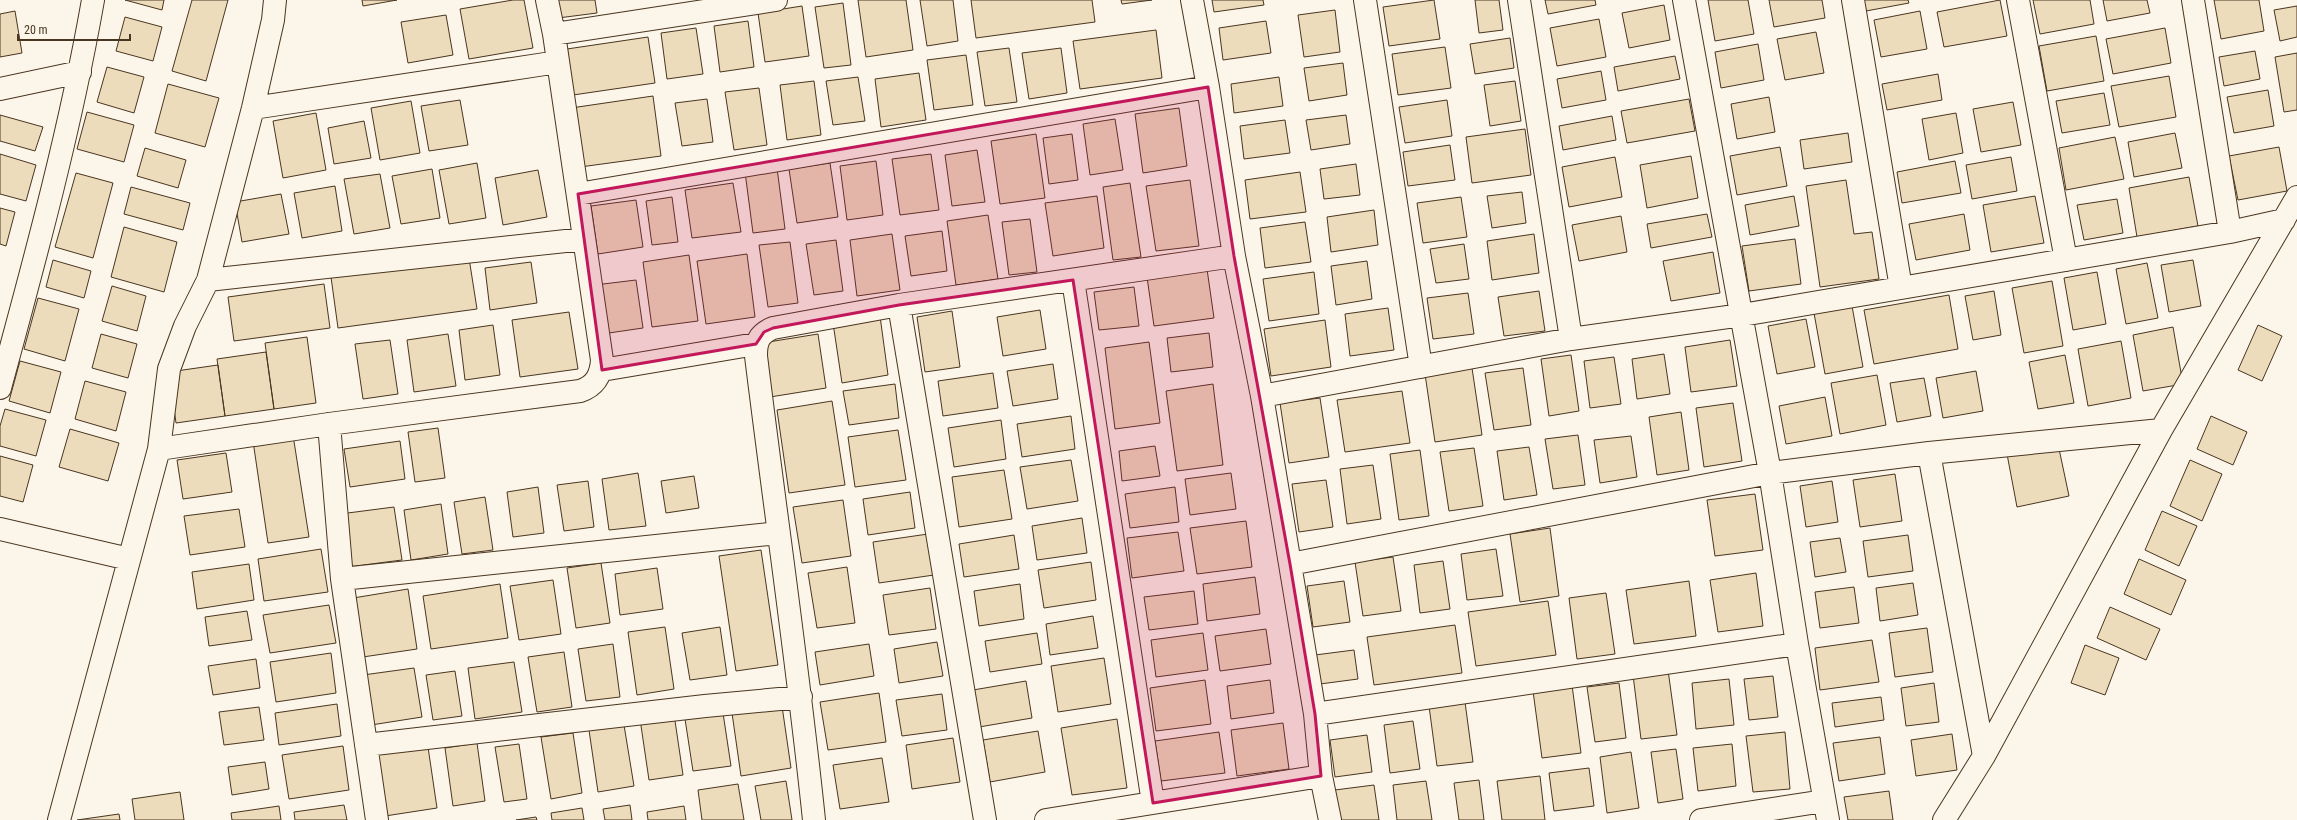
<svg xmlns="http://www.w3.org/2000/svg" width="2297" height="820" font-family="'Roboto Condensed',sans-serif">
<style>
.building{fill:#ecdcbc;stroke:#4a3520}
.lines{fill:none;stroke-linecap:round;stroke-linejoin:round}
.minor-casing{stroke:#4a3520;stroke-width:24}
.minor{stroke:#fbf6e9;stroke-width:22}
.marked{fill:#c2185b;fill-opacity:0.2;stroke:#c2185b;stroke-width:3;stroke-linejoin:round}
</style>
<rect width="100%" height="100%" fill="#fbf6e9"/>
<path class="building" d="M 125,0 L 164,0 L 162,10 Z
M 192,0 L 228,0 L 206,81 L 172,71 Z
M 362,0 L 397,0 L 363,6 Z
M 513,0 L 524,0 L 533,48 L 469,59 L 460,9 Z
M 555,0 L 595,0 L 597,13 L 558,18 Z
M 858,0 L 906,0 L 913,50 L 866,57 Z
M 920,0 L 953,0 L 958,41 L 927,46 Z
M 971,0 L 1092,0 L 1095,22 L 976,38 Z
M 1121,0 L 1152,0 L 1122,4 Z
M 1212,0 L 1263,0 L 1264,5 L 1214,12 Z
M 1434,0 L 1440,39 L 1389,46 L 1383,7 Z
M 1475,0 L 1499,0 L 1503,30 L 1479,33 Z
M 1545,0 L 1595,0 L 1596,5 L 1548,14 Z
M 1708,0 L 1748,0 L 1754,34 L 1715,41 Z
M 1769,0 L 1822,0 L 1825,18 L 1774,27 Z
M 1864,0 L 1908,0 L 1909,3 L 1866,11 Z
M 2000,0 L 2007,36 L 1944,47 L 1937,12 Z
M 2033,0 L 2090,0 L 2094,24 L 2040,34 Z
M 2103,0 L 2147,0 L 2150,13 L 2107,21 Z
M 2214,0 L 2259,0 L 2264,31 L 2221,39 Z
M 843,3 L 851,65 L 824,68 L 815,7 Z
M 1664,5 L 1670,40 L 1629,48 L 1622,13 Z
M 802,6 L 809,56 L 765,62 L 758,13 Z
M 2297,6 L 2297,37 L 2280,41 L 2274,10 Z
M 1335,10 L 1340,52 L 1304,57 L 1298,15 Z
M 15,11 L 22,53 L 0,57 L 0,14 Z
M 1920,11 L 1927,49 L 1881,57 L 1874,20 Z
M 446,15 L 453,55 L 408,63 L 401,22 Z
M 125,17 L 162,27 L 153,61 L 116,51 Z
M 1599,19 L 1606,57 L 1557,66 L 1550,28 Z
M 748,21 L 754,67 L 720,72 L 714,26 Z
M 1266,21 L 1271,53 L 1223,60 L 1219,28 Z
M 696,28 L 703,74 L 667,79 L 661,33 Z
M 2165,28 L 2171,63 L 2113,74 L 2106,39 Z
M 1156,30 L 1162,78 L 1080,89 L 1073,41 Z
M 1816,32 L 1824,73 L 1785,80 L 1777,39 Z
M 2096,36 L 2104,81 L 2047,91 L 2039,46 Z
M 648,37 L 655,83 L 573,95 L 567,49 Z
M 1510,38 L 1514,68 L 1475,74 L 1470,44 Z
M 1758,44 L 1764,80 L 1721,88 L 1715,52 Z
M 1445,47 L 1451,88 L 1398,95 L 1392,54 Z
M 1009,48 L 1017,102 L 985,106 L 977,52 Z
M 1061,48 L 1067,93 L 1029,99 L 1022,53 Z
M 2255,51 L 2260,79 L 2224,86 L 2219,57 Z
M 2297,53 L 2297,110 L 2284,112 L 2275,57 Z
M 966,55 L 973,105 L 934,110 L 927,60 Z
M 1675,56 L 1680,79 L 1618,91 L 1614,67 Z
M 1343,63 L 1347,95 L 1309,101 L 1304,68 Z
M 107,67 L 144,77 L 134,113 L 97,102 Z
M 1601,71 L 1606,100 L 1562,108 L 1557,79 Z
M 919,73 L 926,120 L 881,127 L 875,79 Z
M 1938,74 L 1942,100 L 1887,110 L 1882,84 Z
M 2169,76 L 2176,117 L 2119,127 L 2111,86 Z
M 858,77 L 865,121 L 833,125 L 826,81 Z
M 1279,77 L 1283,106 L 1234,113 L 1231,84 Z
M 814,81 L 821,135 L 787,140 L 780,85 Z
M 1515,81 L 1521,121 L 1490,126 L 1484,85 Z
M 168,84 L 219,98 L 205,147 L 155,133 Z
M 759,88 L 767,145 L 734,150 L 725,92 Z
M 2268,90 L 2274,126 L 2234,133 L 2227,97 Z
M 2104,93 L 2110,125 L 2062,133 L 2056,101 Z
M 653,96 L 661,156 L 580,167 L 571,108 Z
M 1769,97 L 1775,132 L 1737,139 L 1731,104 Z
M 707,99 L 713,142 L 682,146 L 675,103 Z
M 1689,99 L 1695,131 L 1627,143 L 1621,111 Z
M 460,100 L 468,145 L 429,151 L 421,106 Z
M 1447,100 L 1452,136 L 1405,143 L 1399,107 Z
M 411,101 L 420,153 L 380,160 L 371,108 Z
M 2013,102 L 2021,145 L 1981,152 L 1973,109 Z
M 1179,108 L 1187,166 L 1143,173 L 1135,114 Z
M 87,112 L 134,125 L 124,162 L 77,149 Z
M 316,113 L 326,170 L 283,178 L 273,121 Z
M 1956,113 L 1963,153 L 1929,160 L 1922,119 Z
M 0,115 L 43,127 L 35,151 L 0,141 Z
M 1346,115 L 1350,144 L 1311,150 L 1306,120 Z
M 1612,116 L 1616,140 L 1563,150 L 1559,126 Z
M 1115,119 L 1123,170 L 1090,175 L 1083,124 Z
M 1285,120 L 1290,153 L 1244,159 L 1240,126 Z
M 364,121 L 371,158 L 334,164 L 328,128 Z
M 1525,129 L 1531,175 L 1472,183 L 1466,137 Z
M 1848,133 L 1852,162 L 1804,169 L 1800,140 Z
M 2175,133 L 2182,168 L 2134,177 L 2128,142 Z
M 1036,134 L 1045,198 L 1000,204 L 991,141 Z
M 1072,134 L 1078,180 L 1049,184 L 1043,138 Z
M 2115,137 L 2124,179 L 2066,190 L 2059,148 Z
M 1450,145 L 1455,180 L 1408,186 L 1403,152 Z
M 1780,147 L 1787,186 L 1737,195 L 1730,156 Z
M 2279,147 L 2287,191 L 2238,200 L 2229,156 Z
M 145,148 L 186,160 L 178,188 L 137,176 Z
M 977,150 L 985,202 L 952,206 L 945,155 Z
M 0,154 L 36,165 L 26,201 L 0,194 Z
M 931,154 L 939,210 L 900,215 L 892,159 Z
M 1691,156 L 1698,198 L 1647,208 L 1640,165 Z
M 1615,157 L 1622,197 L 1569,207 L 1562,167 Z
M 2011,157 L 2017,191 L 1972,199 L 1966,165 Z
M 876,161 L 883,215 L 847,220 L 840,166 Z
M 1955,161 L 1961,193 L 1902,203 L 1897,172 Z
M 477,163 L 486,218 L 449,224 L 439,170 Z
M 830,163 L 838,217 L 797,223 L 789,169 Z
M 1356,164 L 1360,195 L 1324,199 L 1320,169 Z
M 777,168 L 785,229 L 753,233 L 745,172 Z
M 432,169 L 440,218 L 401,224 L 392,176 Z
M 538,170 L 547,217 L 503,225 L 495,178 Z
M 1300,172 L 1306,212 L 1250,219 L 1245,180 Z
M 76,173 L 113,183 L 93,258 L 55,247 Z
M 380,174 L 390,228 L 354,234 L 344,179 Z
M 2189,177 L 2198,226 L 2137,237 L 2129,188 Z
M 1190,180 L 1199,246 L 1156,251 L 1146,186 Z
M 1846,180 L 1854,234 L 1872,232 L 1879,279 L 1820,287 L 1806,186 Z
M 733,183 L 741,232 L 692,238 L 685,190 Z
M 1130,183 L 1141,257 L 1113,260 L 1103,187 Z
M 335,186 L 342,231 L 302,238 L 294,193 Z
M 131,187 L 190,203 L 183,230 L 124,214 Z
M 1522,192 L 1526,223 L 1492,228 L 1487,196 Z
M 281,194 L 289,234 L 242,242 L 235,202 Z
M 1097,196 L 1104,248 L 1053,256 L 1045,203 Z
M 1794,196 L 1799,226 L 1750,235 L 1745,205 Z
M 2035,196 L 2044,243 L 1991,252 L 1983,205 Z
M 672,197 L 678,242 L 652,245 L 646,201 Z
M 1461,197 L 1467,237 L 1423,243 L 1417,203 Z
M 2117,199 L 2123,233 L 2084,240 L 2077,205 Z
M 636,200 L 643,247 L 598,254 L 591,206 Z
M 0,208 L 15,212 L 6,246 L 0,244 Z
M 1374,210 L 1378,245 L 1331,252 L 1327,217 Z
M 1707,214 L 1712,237 L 1651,248 L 1647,224 Z
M 1964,214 L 1970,250 L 1916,260 L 1909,224 Z
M 988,215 L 998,279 L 956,285 L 947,221 Z
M 1621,216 L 1627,252 L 1579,261 L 1572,225 Z
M 1030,219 L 1037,272 L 1009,275 L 1002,222 Z
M 1305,222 L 1311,262 L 1265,268 L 1260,228 Z
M 124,227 L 177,242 L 164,292 L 111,277 Z
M 942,231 L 947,271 L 911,276 L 905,236 Z
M 892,234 L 900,290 L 857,296 L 850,240 Z
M 1534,234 L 1539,273 L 1492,280 L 1487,241 Z
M 1795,239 L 1801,284 L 1749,291 L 1742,246 Z
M 836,240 L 843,291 L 814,295 L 806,244 Z
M 790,242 L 798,303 L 768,307 L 759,245 Z
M 1464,244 L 1469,279 L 1436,283 L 1430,249 Z
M 1713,252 L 1720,293 L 1671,301 L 1663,261 Z
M 747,254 L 755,317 L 706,324 L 697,261 Z
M 689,255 L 698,321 L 652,327 L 643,262 Z
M 469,258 L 477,309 L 338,328 L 331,277 Z
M 53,260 L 91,271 L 84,298 L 46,287 Z
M 2193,260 L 2201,306 L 2169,312 L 2161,265 Z
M 1367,261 L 1372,299 L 1336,305 L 1331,266 Z
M 531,262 L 537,303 L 490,310 L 485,268 Z
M 2147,263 L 2158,318 L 2126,324 L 2116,269 Z
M 1207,269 L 1214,318 L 1154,326 L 1147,277 Z
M 1314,272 L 1319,314 L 1269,321 L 1263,279 Z
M 2097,272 L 2106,324 L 2073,330 L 2064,278 Z
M 636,280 L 643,328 L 602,334 L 595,285 Z
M 2052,281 L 2063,346 L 2024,353 L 2012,288 Z
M 324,284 L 330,328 L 234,341 L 228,297 Z
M 112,286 L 146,296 L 137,331 L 102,321 Z
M 1134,287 L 1139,326 L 1099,330 L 1094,292 Z
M 1539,291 L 1545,331 L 1504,336 L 1498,297 Z
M 1994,291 L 2001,335 L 1973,340 L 1965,296 Z
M 1468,293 L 1474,334 L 1433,339 L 1427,298 Z
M 1949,295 L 1958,349 L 1874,364 L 1864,310 Z
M 38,298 L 79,309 L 65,361 L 24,349 Z
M 1852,306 L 1863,367 L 1825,374 L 1814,313 Z
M 1388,308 L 1394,350 L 1350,356 L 1345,314 Z
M 1040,310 L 1046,349 L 1003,356 L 997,317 Z
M 952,311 L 960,367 L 925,372 L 917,317 Z
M 569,312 L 578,369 L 520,377 L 512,320 Z
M 880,316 L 888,375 L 842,383 L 833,323 Z
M 1806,319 L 1815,367 L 1777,374 L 1768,326 Z
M 1325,320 L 1331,367 L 1271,376 L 1264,329 Z
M 493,325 L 500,375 L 465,380 L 459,330 Z
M 2258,325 L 2282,336 L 2262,381 L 2238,370 Z
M 2173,327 L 2183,384 L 2143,391 L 2133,335 Z
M 1209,333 L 1213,367 L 1171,372 L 1167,338 Z
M 101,334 L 137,344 L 128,378 L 92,368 Z
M 448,334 L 456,386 L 414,392 L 407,340 Z
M 818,334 L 826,388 L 770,397 L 762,343 Z
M 307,337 L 316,403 L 274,409 L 265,343 Z
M 390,340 L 398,394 L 363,399 L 355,344 Z
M 1730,340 L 1737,386 L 1691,392 L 1685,347 Z
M 2121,341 L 2131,398 L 2088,406 L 2078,349 Z
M 1149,342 L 1160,423 L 1115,429 L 1105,348 Z
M 266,352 L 274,409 L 225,416 L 217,359 Z
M 1664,354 L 1670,394 L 1637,399 L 1632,359 Z
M 1571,355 L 1579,411 L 1549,416 L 1541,359 Z
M 2065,355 L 2074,403 L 2038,409 L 2029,362 Z
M 1614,357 L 1621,404 L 1590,408 L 1584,361 Z
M 20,361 L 61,372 L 50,413 L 9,401 Z
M 1053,364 L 1058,399 L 1013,406 L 1007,371 Z
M 218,365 L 225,416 L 176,423 L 169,372 Z
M 1472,368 L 1482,435 L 1435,442 L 1425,374 Z
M 1523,368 L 1531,425 L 1494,430 L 1485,373 Z
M 1976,371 L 1983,411 L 1943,418 L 1936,378 Z
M 993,373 L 998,408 L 943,416 L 938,381 Z
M 1877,375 L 1886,425 L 1840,434 L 1831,383 Z
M 1924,378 L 1931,416 L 1897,422 L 1890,383 Z
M 85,381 L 126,392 L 116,431 L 75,419 Z
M 895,384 L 899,418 L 849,425 L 843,391 Z
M 1213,384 L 1223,465 L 1177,471 L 1166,391 Z
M 1402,391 L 1410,443 L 1345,452 L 1337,400 Z
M 1825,397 L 1832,436 L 1786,444 L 1779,406 Z
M 1320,398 L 1329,457 L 1289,463 L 1280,403 Z
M 832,401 L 845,485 L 789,493 L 777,410 Z
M 1733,403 L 1742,461 L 1704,467 L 1696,408 Z
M 5,409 L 46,420 L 36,456 L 0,446 L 0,426 Z
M 1681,412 L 1689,470 L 1657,475 L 1649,417 Z
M 1071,416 L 1075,449 L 1022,457 L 1017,424 Z
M 2211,416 L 2247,432 L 2233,465 L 2197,449 Z
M 1001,420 L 1006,459 L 954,467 L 948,428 Z
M 438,428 L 445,478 L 415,482 L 408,432 Z
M 70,429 L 119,443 L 108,481 L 59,467 Z
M 898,430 L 906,480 L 855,487 L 848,437 Z
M 293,435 L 309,537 L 268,543 L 253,441 Z
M 1578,435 L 1585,485 L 1553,489 L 1545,439 Z
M 1631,436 L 1637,477 L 1600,483 L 1594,440 Z
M 400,441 L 405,479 L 350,487 L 344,449 Z
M 2058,444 L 2069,496 L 2017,507 L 2007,454 Z
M 1155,446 L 1160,476 L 1122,481 L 1119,451 Z
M 1529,447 L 1537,495 L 1504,500 L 1497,451 Z
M 1474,448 L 1483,506 L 1449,511 L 1440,452 Z
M 1420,450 L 1429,516 L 1399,520 L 1390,454 Z
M 226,453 L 232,492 L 183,499 L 177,460 Z
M 0,456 L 33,465 L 23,502 L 0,496 Z
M 1071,460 L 1078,501 L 1027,509 L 1020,467 Z
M 2190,460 L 2222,474 L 2202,521 L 2170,506 Z
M 1373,465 L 1381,519 L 1347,524 L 1340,469 Z
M 1004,470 L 1012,519 L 959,527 L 952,477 Z
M 638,473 L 646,526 L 609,530 L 602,479 Z
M 1231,473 L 1236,509 L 1190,515 L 1185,479 Z
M 1895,474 L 1902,521 L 1860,527 L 1853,480 Z
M 694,476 L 699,508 L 666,513 L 661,481 Z
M 1326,480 L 1333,527 L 1299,532 L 1292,484 Z
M 588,481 L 594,527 L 564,531 L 557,485 Z
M 1832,481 L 1838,522 L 1806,527 L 1800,486 Z
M 538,487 L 544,533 L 513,537 L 507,492 Z
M 1175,487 L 1179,522 L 1130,528 L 1125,494 Z
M 910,492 L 915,528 L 868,535 L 863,499 Z
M 1755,494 L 1763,550 L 1715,556 L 1707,500 Z
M 485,497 L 493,550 L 462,554 L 454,502 Z
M 843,500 L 851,556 L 802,563 L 793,507 Z
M 441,504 L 448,554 L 411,560 L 404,510 Z
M 394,507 L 402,560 L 348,567 L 340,514 Z
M 239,509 L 245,547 L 190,555 L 184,516 Z
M 2162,511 L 2197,526 L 2179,566 L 2145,550 Z
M 1082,518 L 1087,553 L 1037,560 L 1032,526 Z
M 1246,521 L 1252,567 L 1197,574 L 1190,528 Z
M 1550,528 L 1559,596 L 1520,602 L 1510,534 Z
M 1178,532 L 1184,571 L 1132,578 L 1127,538 Z
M 928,534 L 934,575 L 879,583 L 873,542 Z
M 1014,535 L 1019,569 L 964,577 L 959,544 Z
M 1908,535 L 1913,571 L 1868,577 L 1863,541 Z
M 1840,538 L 1846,572 L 1815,577 L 1810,542 Z
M 321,549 L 328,592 L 264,601 L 258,559 Z
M 1496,549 L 1503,596 L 1467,600 L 1461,554 Z
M 761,550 L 778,665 L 736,671 L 719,556 Z
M 1393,557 L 1401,611 L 1363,616 L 1355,562 Z
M 2139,559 L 2186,580 L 2171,615 L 2124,594 Z
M 1443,561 L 1450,609 L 1420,613 L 1414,565 Z
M 1091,562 L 1096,600 L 1044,608 L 1038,570 Z
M 601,563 L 610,623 L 576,628 L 567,568 Z
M 249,564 L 254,600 L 197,609 L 192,572 Z
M 847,567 L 855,623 L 817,628 L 808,573 Z
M 657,568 L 663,609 L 620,615 L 615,574 Z
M 1756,573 L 1763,626 L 1718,632 L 1710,580 Z
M 1255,577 L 1260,614 L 1207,621 L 1203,584 Z
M 553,580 L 561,634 L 519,640 L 510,586 Z
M 1344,581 L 1350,622 L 1313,627 L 1307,586 Z
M 1689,581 L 1696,636 L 1634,644 L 1626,590 Z
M 1913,583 L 1918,615 L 1880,621 L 1876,588 Z
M 500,584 L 508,638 L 431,649 L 423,596 Z
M 1020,584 L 1024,619 L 979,626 L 974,591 Z
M 1854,587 L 1859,623 L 1820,628 L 1815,592 Z
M 930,588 L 936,629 L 889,635 L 883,595 Z
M 408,589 L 417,649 L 356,658 L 347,599 Z
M 1194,591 L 1198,624 L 1149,630 L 1144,597 Z
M 1606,593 L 1615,654 L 1577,659 L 1569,598 Z
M 1548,601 L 1556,655 L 1476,666 L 1468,612 Z
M 329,605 L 336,643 L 270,653 L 263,615 Z
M 2110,607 L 2160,629 L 2146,660 L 2097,638 Z
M 247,611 L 252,640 L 209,646 L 205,617 Z
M 1093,616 L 1098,648 L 1050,655 L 1046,624 Z
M 1455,625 L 1462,673 L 1374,685 L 1367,637 Z
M 665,627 L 674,689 L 637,695 L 628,632 Z
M 720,627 L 727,675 L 690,680 L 682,633 Z
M 1927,628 L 1933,672 L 1895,677 L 1889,633 Z
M 1266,629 L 1271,664 L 1220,671 L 1215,636 Z
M 1037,633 L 1042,664 L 990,672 L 985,641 Z
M 1203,633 L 1208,670 L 1156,677 L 1151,640 Z
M 1872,640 L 1879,682 L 1820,690 L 1815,648 Z
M 937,642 L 943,676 L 899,683 L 894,649 Z
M 613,644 L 620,697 L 586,701 L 578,649 Z
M 869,644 L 874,676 L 820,685 L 815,652 Z
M 2085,645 L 2119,658 L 2105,695 L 2071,683 Z
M 1354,650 L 1358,679 L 1320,684 L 1315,655 Z
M 564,652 L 572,707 L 537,712 L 528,657 Z
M 331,653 L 336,693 L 276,702 L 270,662 Z
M 1104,658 L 1111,704 L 1058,712 L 1051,666 Z
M 256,659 L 260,688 L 213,695 L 208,666 Z
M 514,662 L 522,712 L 475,719 L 468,668 Z
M 414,668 L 422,717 L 371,725 L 363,675 Z
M 1668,670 L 1677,735 L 1641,739 L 1633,675 Z
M 455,671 L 462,716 L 433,720 L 426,675 Z
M 1773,676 L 1778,717 L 1749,720 L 1744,679 Z
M 1729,679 L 1734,725 L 1696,729 L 1692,683 Z
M 1205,680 L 1211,724 L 1156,731 L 1150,688 Z
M 1270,680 L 1274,713 L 1231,719 L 1227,686 Z
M 1026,681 L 1032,718 L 979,727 L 973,690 Z
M 1619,683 L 1626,738 L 1595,742 L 1587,687 Z
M 1934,683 L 1939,722 L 1906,726 L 1901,688 Z
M 1572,685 L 1581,753 L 1542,758 L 1533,691 Z
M 879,693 L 886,742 L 828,750 L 820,702 Z
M 942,694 L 947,730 L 902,736 L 896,700 Z
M 1881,697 L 1884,720 L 1835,727 L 1832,703 Z
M 1465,702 L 1473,762 L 1437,766 L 1429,706 Z
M 337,704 L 341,736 L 279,745 L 275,713 Z
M 782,706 L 791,768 L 741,776 L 732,713 Z
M 259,707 L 264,740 L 224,745 L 219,712 Z
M 723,713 L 731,766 L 693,771 L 685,719 Z
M 674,714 L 683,775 L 649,780 L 640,719 Z
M 1117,719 L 1127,788 L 1072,795 L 1061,728 Z
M 1413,721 L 1420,769 L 1390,773 L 1384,725 Z
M 1283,723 L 1289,769 L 1237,776 L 1231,730 Z
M 624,725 L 634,786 L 598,792 L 589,730 Z
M 1038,731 L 1045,772 L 990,782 L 983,740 Z
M 1219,732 L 1225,773 L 1161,781 L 1155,741 Z
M 1785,732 L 1790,789 L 1753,792 L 1746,736 Z
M 573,733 L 582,793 L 551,799 L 541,737 Z
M 1952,734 L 1957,770 L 1916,776 L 1911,740 Z
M 1367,735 L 1372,772 L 1335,777 L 1330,740 Z
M 1880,737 L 1885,774 L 1839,781 L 1833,743 Z
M 953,738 L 960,782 L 912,789 L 906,745 Z
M 477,743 L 485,801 L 453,806 L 445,748 Z
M 519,744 L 527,799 L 504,802 L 495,747 Z
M 1732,744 L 1736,786 L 1698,791 L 1693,748 Z
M 343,746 L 349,790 L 289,799 L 282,755 Z
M 428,747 L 437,808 L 385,816 L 376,755 Z
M 1676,749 L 1683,799 L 1658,803 L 1651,752 Z
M 1631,752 L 1639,808 L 1607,813 L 1600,757 Z
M 882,758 L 889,802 L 840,809 L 833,765 Z
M 265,762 L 269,789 L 232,795 L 228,767 Z
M 1589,768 L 1594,806 L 1554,811 L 1549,773 Z
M 1540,776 L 1545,820 L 1502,820 L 1497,781 Z
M 1479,780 L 1484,820 L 1459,820 L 1454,783 Z
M 786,781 L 792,820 L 761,820 L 755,786 Z
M 1426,781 L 1432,820 L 1397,820 L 1393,785 Z
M 738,784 L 744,820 L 702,820 L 698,790 Z
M 1374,785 L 1379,820 L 1339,820 L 1335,790 Z
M 1889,791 L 1893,820 L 1848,820 L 1844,797 Z
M 180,792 L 184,820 L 135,820 L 132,799 Z
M 344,805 L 347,820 L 295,820 L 294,812 Z
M 630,805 L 632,820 L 605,820 L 603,809 Z
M 279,806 L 281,820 L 232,820 L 231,813 Z
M 684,806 L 686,820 L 648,820 L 647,812 Z
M 582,808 L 584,820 L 552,820 L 551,813 Z
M 119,814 L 120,820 L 77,820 Z
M 536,817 L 537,820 L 516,820 Z"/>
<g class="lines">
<g class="minor-casing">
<path id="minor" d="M 1192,0 L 1208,87 L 1234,256 L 1262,396 L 1315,714 L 1321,776 L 1330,820
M 1365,0 L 1421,367
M 1519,0 L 1571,339
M 1684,0 L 1770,473 L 1797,644 L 1828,820
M 1853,0 L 1901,288
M 2018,0 L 2066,260
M 2193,0 L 2230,232
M 554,34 L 776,0
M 0,89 L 80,72
M 253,108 L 558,62
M 578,194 L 1208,87
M 208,280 L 584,239
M 1073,280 L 1153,803
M 899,305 L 985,820
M 602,370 L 756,344
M 0,388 C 35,259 70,131 93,0
M 1262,396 L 1571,339 L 1742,315 L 2230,232 L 2284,220
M 329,424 L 342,579 L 377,820
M 159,449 L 329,424 L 580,391 C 595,386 601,376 602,360 L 554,34 L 547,0
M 1929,453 L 1984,756
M 0,529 L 129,559
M 1290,564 L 1770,473 L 1929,453 L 2161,430
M 342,579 L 778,533
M 1315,714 L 1797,644
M 366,745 L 705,706 L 801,697
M 59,820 L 159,449 L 169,369 L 185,326 L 208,280 L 253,108 L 273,20 L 275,0
M 814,820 C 798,665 775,511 756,356 C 756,341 759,334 773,328 L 899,305 L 1234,256
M 1046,820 L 1321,776
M 1701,820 L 1824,801
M 1944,820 L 1984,756 L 2161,430 L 2297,197"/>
</g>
<use href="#minor" class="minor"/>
</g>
<path class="marked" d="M 1208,87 L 1234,256 L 1290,564 L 1315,714 L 1321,776 L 1153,803 L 1073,280 L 899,305 L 773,328 L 764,332 L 756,344 L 602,370 L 578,194 Z"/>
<path d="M18 34v6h112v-6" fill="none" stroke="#4a3520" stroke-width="2"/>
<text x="24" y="34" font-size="12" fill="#4a3520" stroke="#fbf6e9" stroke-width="3" paint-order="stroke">20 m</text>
</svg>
